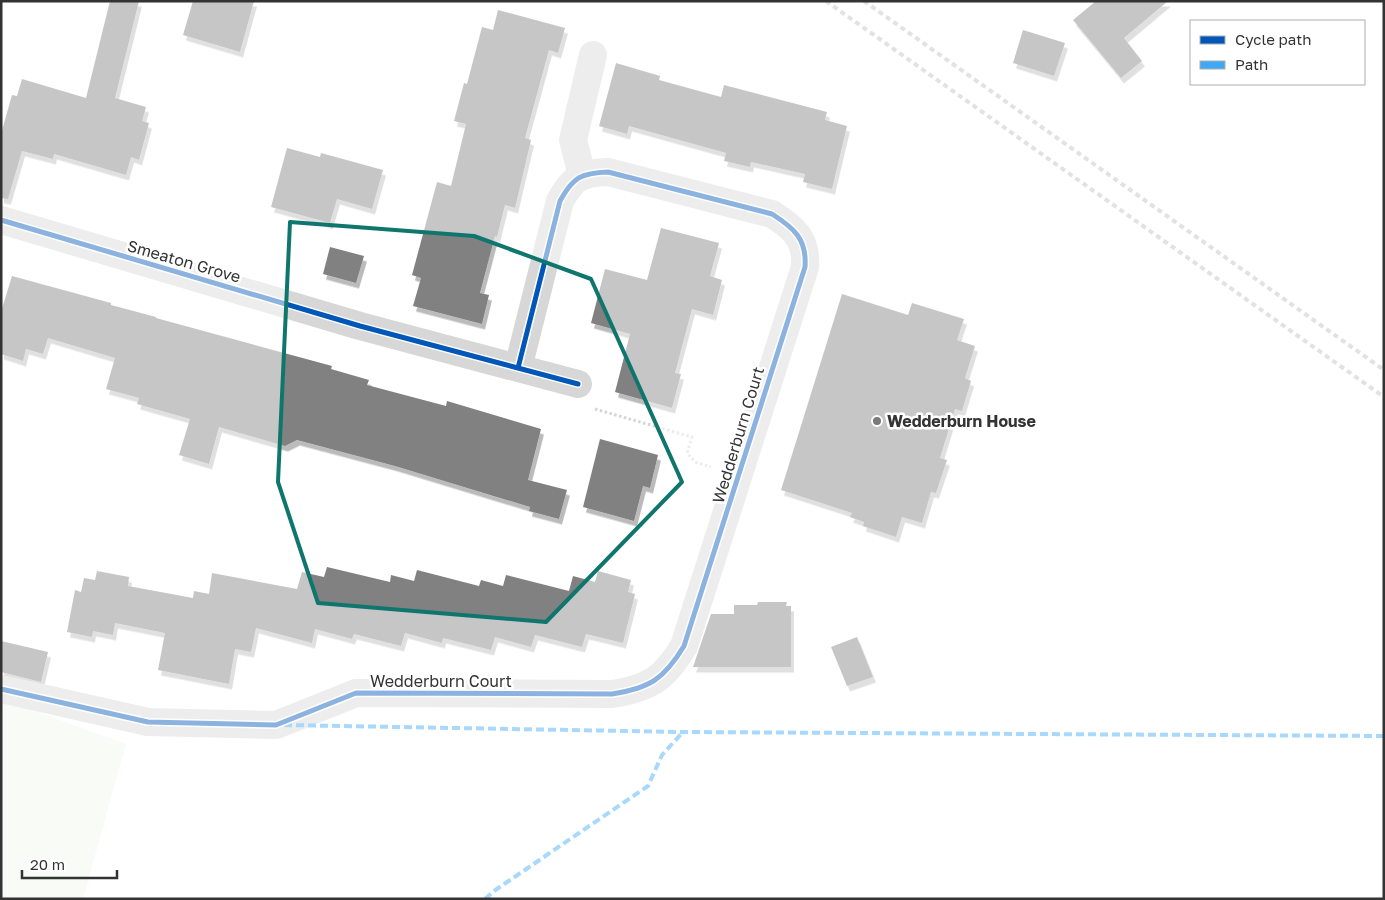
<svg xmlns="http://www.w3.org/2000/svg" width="1385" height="900" font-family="'Golos Text',sans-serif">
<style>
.green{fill:#f1f5ed}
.building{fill:#818181;filter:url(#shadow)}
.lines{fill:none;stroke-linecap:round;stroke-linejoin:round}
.path{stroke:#d6d6d6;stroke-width:3;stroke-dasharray:2.5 2.5;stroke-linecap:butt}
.minor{stroke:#d7d7d7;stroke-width:28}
.rail{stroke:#bebebe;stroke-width:4;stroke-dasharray:5 4;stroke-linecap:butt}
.quiet{stroke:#3fa9f5;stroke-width:4;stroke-dasharray:8 4;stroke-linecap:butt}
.cycleway-casing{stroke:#fff;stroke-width:8}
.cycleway{stroke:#0057b8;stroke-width:5}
.marked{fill:none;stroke:#0f766e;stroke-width:4;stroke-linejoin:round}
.poi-dot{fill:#7a7a7a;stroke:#fff;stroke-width:2}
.labels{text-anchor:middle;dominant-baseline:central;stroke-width:5;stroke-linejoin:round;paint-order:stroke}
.street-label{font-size:16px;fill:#333;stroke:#fff}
.poi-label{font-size:16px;font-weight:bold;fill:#333;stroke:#fff;text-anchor:start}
</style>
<defs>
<filter id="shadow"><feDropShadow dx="3" dy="5.5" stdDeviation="0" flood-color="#0004"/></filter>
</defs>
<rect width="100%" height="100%" fill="#fff"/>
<path class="green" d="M 1,702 L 16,704 L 126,744 L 83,899 L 1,899 Z"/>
<path class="building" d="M 110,1 L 139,1 L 115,98 L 146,107 L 142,121 L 149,123 L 139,160 L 131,157 L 126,175 L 54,154 L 53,159 L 22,151 L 8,199 L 1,198 L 1,134 L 12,95 L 17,96 L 22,79 L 86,98 Z
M 193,1 L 254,1 L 240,52 L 183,35 Z
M 1096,1 L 1168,1 L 1124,38 L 1142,61 L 1121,78 L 1073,20 Z
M 498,10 L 565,28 L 558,53 L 549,50 L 525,138 L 531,140 L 515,208 L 505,205 L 497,237 L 495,236 L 480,293 L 489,295 L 482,324 L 413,306 L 421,278 L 412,275 L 437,182 L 451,186 L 466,124 L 454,121 L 464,83 L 467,84 L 482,27 L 493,30 Z
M 1023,30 L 1065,43 L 1054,76 L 1013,63 Z
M 616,63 L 660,76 L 659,80 L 721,97 L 724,85 L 827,112 L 825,120 L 847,126 L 832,189 L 803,182 L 805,174 L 751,162 L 750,167 L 724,161 L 726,153 L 629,126 L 627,134 L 599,126 Z
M 287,148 L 320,157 L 321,153 L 383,170 L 372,209 L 337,199 L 330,223 L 271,207 Z
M 661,228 L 719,243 L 710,276 L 722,280 L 713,315 L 692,309 L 675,373 L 681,374 L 672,408 L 615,392 L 630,334 L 591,323 L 605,269 L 647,280 Z
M 330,247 L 364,256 L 356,283 L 323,274 Z
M 12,276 L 111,303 L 111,305 L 156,317 L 156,318 L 332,366 L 331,369 L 369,380 L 367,385 L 446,406 L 447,401 L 541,429 L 528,480 L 567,490 L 559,519 L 529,511 L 530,507 L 395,466 L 297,440 L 285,446 L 219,427 L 209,464 L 179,455 L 190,419 L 137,404 L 139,398 L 106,389 L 115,358 L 48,338 L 43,354 L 26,349 L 23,361 L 1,354 L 1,312 Z
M 842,294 L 908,315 L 912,303 L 964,319 L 957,340 L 975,346 L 965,378 L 971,381 L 962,411 L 955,409 L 940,458 L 947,460 L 936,493 L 931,492 L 922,523 L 902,517 L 896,537 L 863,526 L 864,522 L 850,517 L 852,513 L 781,490 Z
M 600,439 L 658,455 L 650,488 L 643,486 L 634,521 L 583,507 Z
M 327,567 L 390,582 L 391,575 L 414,581 L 417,570 L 479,586 L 481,580 L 503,586 L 506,575 L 569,591 L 573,576 L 595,582 L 598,571 L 631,580 L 628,592 L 635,594 L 623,643 L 586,634 L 582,647 L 535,635 L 531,647 L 495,637 L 491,650 L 443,638 L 442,643 L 405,633 L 401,646 L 354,634 L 352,639 L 315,629 L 312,643 L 256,628 L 251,652 L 235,649 L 229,684 L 158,670 L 165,633 L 115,623 L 113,635 L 93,631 L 92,637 L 67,632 L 75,590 L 81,592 L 84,578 L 95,580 L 97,571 L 129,577 L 128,586 L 193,598 L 194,591 L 209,594 L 212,573 L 297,589 L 302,572 L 324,577 Z
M 758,602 L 787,602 L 786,606 L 791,606 L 791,667 L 693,667 L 711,614 L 734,614 L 734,605 L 757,605 Z
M 857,637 L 873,677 L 847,686 L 831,647 Z
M 1,641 L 48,652 L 41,682 L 1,672 Z"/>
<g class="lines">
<path class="path" d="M 595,409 L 692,437 L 687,453 L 695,462 L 711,467"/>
<path class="minor" d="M 582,175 L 573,140 L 593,55
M 1,220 L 360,326 L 578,384
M 1,689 L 148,722 L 276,725 L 356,693 L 612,694 C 650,688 664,679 684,646 L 805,267 C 807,239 794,228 772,214 L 608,172 C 581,173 573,177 560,201 L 518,368"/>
<path class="rail" d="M 826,1 L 1384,397
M 864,1 L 1384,370"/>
<path class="quiet" d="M 284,725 L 683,732 L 1384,736
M 485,899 L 494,891 L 648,786 L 662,755 L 683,732"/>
<g class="cycleway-casing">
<path id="cycleway" d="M 1,220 L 360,326 L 578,384
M 1,689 L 148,722 L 276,725 L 356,693 L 612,694 C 650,688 664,679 684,646 L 805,267 C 807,239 794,228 772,214 L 608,172 C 581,173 573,177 560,201 L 518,368"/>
</g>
<use href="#cycleway" class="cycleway"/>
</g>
<path d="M0 0H1385V900H0ZM 290,222 L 474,236 L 591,279 L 682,482 L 546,622 L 318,603 L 278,482 Z" fill="#fff" fill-opacity=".55" fill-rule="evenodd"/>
<path class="marked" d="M 290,222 L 474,236 L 591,279 L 682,482 L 546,622 L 318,603 L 278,482 Z"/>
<circle class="poi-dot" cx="877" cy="421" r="5"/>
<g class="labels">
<g class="street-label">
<text transform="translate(184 261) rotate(16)">Smeaton Grove</text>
<text transform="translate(738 435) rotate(-73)">Wedderburn Court</text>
<text x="441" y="681">Wedderburn Court</text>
</g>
<g class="poi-label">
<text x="887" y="421">Wedderburn House</text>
</g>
</g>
<rect width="1385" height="900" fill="none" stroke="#333333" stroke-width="5"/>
<rect x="1190" y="20" width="175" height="65" fill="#ffffff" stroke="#adadad"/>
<rect x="1200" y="36" width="25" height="8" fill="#0057b8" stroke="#adadad"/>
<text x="1235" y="45" font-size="15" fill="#333333">Cycle path</text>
<rect x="1200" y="61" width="25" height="8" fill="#3fa9f5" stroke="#adadad"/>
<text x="1235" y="70" font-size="15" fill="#333333">Path</text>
<path d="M22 870v8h95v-8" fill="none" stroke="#333333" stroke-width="2.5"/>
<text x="30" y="870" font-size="15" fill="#333333" stroke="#ffffff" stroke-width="4" paint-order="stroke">20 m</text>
</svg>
